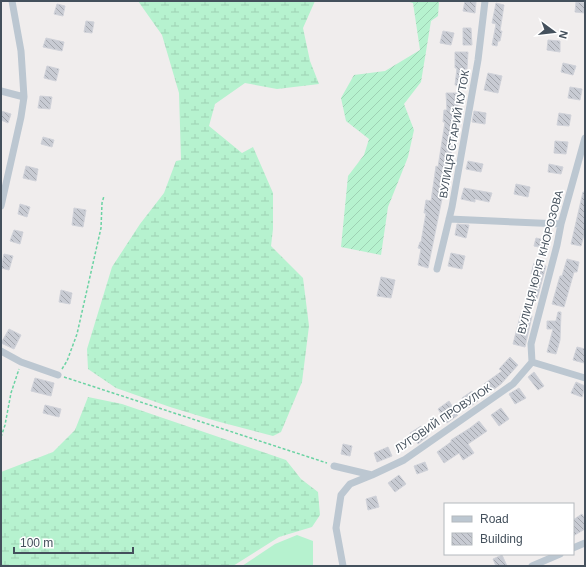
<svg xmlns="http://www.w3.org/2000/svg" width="586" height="567" font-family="Arial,sans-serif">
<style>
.grass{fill:#b6f2cf}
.wetland{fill:url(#wetland-marsh)}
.garden{fill:url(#garden-furrows)}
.building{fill:url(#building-back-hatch);stroke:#d0d2d9}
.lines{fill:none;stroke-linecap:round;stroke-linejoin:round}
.path{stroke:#6bd3a3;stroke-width:1.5;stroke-dasharray:3 2;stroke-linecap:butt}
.street{stroke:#bcc7d1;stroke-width:7}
.labels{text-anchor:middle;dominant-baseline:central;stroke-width:3.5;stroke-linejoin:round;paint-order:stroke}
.street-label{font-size:11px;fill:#44505c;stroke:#fff}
</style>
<defs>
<pattern id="wetland-marsh" width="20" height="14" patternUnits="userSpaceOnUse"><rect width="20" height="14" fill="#b6f2cf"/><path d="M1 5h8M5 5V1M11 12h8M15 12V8" fill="none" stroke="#9ed1b4"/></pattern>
<pattern id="garden-furrows" width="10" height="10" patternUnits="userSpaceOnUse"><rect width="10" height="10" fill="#b6f2cf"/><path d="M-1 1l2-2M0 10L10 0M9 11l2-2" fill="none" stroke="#9ed1b4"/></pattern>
<pattern id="building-back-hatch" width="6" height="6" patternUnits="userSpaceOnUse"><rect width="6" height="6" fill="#c8cbd3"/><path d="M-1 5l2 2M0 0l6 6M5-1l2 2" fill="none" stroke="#a4a7ae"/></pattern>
</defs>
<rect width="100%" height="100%" fill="#f0eded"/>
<path class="grass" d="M 297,535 L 313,541 L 313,566 L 242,566 L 275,544 Z"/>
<path class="wetland" d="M 138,1 L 315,1 L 303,28 L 310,61 L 319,84 L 277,89 L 245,83 L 215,104 L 209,126 L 242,153 L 253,147 L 273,193 L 273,229 L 271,246 L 303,278 L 309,326 L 302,382 L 281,432 L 273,436 L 216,421 L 170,407 L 116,388 L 88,369 L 87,349 L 112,267 L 140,224 L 164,193 L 176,161 L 181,160 L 179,93 L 162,35 Z
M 88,397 L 122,404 L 286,460 L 301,479 L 318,492 L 320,515 L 312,527 L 279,537 L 233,566 L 1,566 L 1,472 L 53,452 L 75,430 Z"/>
<path class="garden" d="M 406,1 L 439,1 L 438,16 L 431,21 L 421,82 L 404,104 L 414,130 L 408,157 L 388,207 L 381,255 L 341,247 L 348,176 L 364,155 L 369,139 L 346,121 L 341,98 L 354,75 L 385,71 L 420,50 L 413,3 Z"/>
<path class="building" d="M 465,1 L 476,2 L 475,13 L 463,11 Z
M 576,2 L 585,3 L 585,13 L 575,12 Z
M 496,3 L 504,5 L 500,31 L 502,31 L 500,41 L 498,41 L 497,46 L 492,45 L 496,24 L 492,23 Z
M 57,4 L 65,6 L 63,16 L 54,14 Z
M 86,21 L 94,22 L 92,33 L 84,32 Z
M 463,28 L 471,28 L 472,45 L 463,45 Z
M 443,31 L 454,33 L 451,45 L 440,43 Z
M 46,38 L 64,42 L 62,51 L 43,47 Z
M 548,40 L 560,41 L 560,52 L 547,50 Z
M 455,52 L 468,52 L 467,69 L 465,69 L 463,86 L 455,85 L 457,68 L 455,68 Z
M 563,63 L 576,66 L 573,75 L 561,72 Z
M 47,66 L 59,69 L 56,81 L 44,78 Z
M 488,73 L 502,76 L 498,93 L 484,90 Z
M 570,87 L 582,89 L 580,100 L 568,98 Z
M 446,93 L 459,93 L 460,105 L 458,105 L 453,143 L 450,159 L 448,158 L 446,179 L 428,268 L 418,265 L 421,249 L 418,248 L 420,242 L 421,242 L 426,213 L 424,213 L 426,200 L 431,201 L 436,166 L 438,167 L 445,122 L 443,122 L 444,110 L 447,110 Z
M 40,96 L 52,97 L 50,109 L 38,108 Z
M 1,111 L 11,114 L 8,123 L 1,120 Z
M 474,111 L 486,113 L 485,124 L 472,122 Z
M 559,113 L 571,115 L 569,126 L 557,125 Z
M 43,137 L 54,140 L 52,147 L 41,144 Z
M 555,141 L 568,142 L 566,154 L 554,153 Z
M 468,161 L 483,164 L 481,172 L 466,169 Z
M 549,164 L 563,167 L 561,174 L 548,172 Z
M 26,166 L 38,169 L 36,181 L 23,178 Z
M 516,184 L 530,187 L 528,197 L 514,194 Z
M 464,188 L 492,193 L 489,202 L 475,199 L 475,202 L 461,199 Z
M 583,192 L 585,192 L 585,231 L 581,246 L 571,244 Z
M 20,204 L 30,207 L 27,217 L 18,214 Z
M 74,208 L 86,210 L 83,227 L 72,225 Z
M 457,224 L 469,225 L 466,238 L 455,235 Z
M 14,230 L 23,232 L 20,244 L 10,241 Z
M 536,238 L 549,241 L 548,249 L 534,246 Z
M 451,253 L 465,256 L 462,269 L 448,266 Z
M 4,254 L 13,256 L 9,270 L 1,268 Z
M 567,259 L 579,262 L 577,272 L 574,272 L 564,307 L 552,304 L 560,276 L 562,276 Z
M 534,263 L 546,266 L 537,299 L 527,296 L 533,274 L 531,274 Z
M 381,277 L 395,280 L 391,298 L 377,296 Z
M 61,290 L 72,293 L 70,304 L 59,302 Z
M 558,312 L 561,312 L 560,340 L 556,354 L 547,352 L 553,329 L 547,329 L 547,321 L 556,321 Z
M 521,313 L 532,316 L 525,347 L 513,344 Z
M 9,329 L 21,335 L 14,349 L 1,343 Z
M 577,347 L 585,349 L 584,363 L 573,360 Z
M 510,357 L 518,365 L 501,384 L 490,392 L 484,384 L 502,371 L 499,369 Z
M 534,372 L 544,386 L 538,390 L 528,377 Z
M 35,378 L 54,383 L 51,396 L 31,391 Z
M 576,382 L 585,386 L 582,397 L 571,393 Z
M 519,388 L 526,398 L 515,404 L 509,394 Z
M 472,391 L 479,400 L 468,408 L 462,398 Z
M 449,401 L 458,415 L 447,423 L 438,409 Z
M 45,405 L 61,409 L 59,417 L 43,413 Z
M 501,408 L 509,419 L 499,426 L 491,415 Z
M 479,421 L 487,431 L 468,444 L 474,453 L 463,460 L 459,453 L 444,463 L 437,452 L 451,442 L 451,440 L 470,428 Z
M 421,426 L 428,436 L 418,444 L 410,433 Z
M 343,444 L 352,446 L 350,456 L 341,454 Z
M 388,447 L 392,456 L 377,462 L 374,453 Z
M 425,462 L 428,470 L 417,474 L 414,466 Z
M 399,475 L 406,484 L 395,492 L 388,483 Z
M 376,496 L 379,507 L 368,510 L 366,499 Z
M 582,514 L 585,519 L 585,529 L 573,536 L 573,520 Z
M 502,555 L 507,566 L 496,566 L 493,559 Z"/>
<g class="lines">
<path class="path" d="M 62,369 L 67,361 L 77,334 L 101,228 L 102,203 L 104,196
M 64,377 L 327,463
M 1,437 L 5,425 L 11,393 L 19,369"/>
<path class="street" d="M 1,91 L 24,97
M 585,138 L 561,224 L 557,245 L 531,344 L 532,362 L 585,378
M 1,206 L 21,117 L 24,97 L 21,51 L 12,1
M 449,219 L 561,224
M 437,269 L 452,207 L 478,60 L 485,1
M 1,351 L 21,362 L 58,375
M 334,466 L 372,475 L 404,460 L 513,384 L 532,362
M 573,548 L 585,543
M 343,566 L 336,528 L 341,495 L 350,484 L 372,475
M 532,566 L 560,554"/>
</g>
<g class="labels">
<g class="street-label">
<text transform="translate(454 134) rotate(-80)">ВУЛИЦЯ СТАРИЙ КУТОК</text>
<text transform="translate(540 262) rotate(-75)">ВУЛИЦЯ ЮРІЯ КНОРОЗОВА</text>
<text transform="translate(443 418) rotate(-34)">ЛУГОВИЙ ПРОВУЛОК</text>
</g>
</g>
<rect width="586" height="567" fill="none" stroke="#44505c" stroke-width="4"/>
<rect x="444" y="503" width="130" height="52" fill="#ffffff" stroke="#b4b9be"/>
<rect x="452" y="516" width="20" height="6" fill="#bcc7d1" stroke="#b4b9be"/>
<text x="480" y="523" font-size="12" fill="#44505c">Road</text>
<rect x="452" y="533" width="20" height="12" fill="url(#building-back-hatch)" stroke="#b4b9be"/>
<text x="480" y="543" font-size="12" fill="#44505c">Building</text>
<g transform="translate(554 32) rotate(105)" stroke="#ffffff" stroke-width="3" paint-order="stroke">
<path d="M0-3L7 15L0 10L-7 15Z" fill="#44505c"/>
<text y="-6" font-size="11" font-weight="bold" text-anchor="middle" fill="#44505c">N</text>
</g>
<path d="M14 547v6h119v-6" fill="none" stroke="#44505c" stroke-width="2"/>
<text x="20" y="547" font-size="12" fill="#44505c" stroke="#ffffff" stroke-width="3" paint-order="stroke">100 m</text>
</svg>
